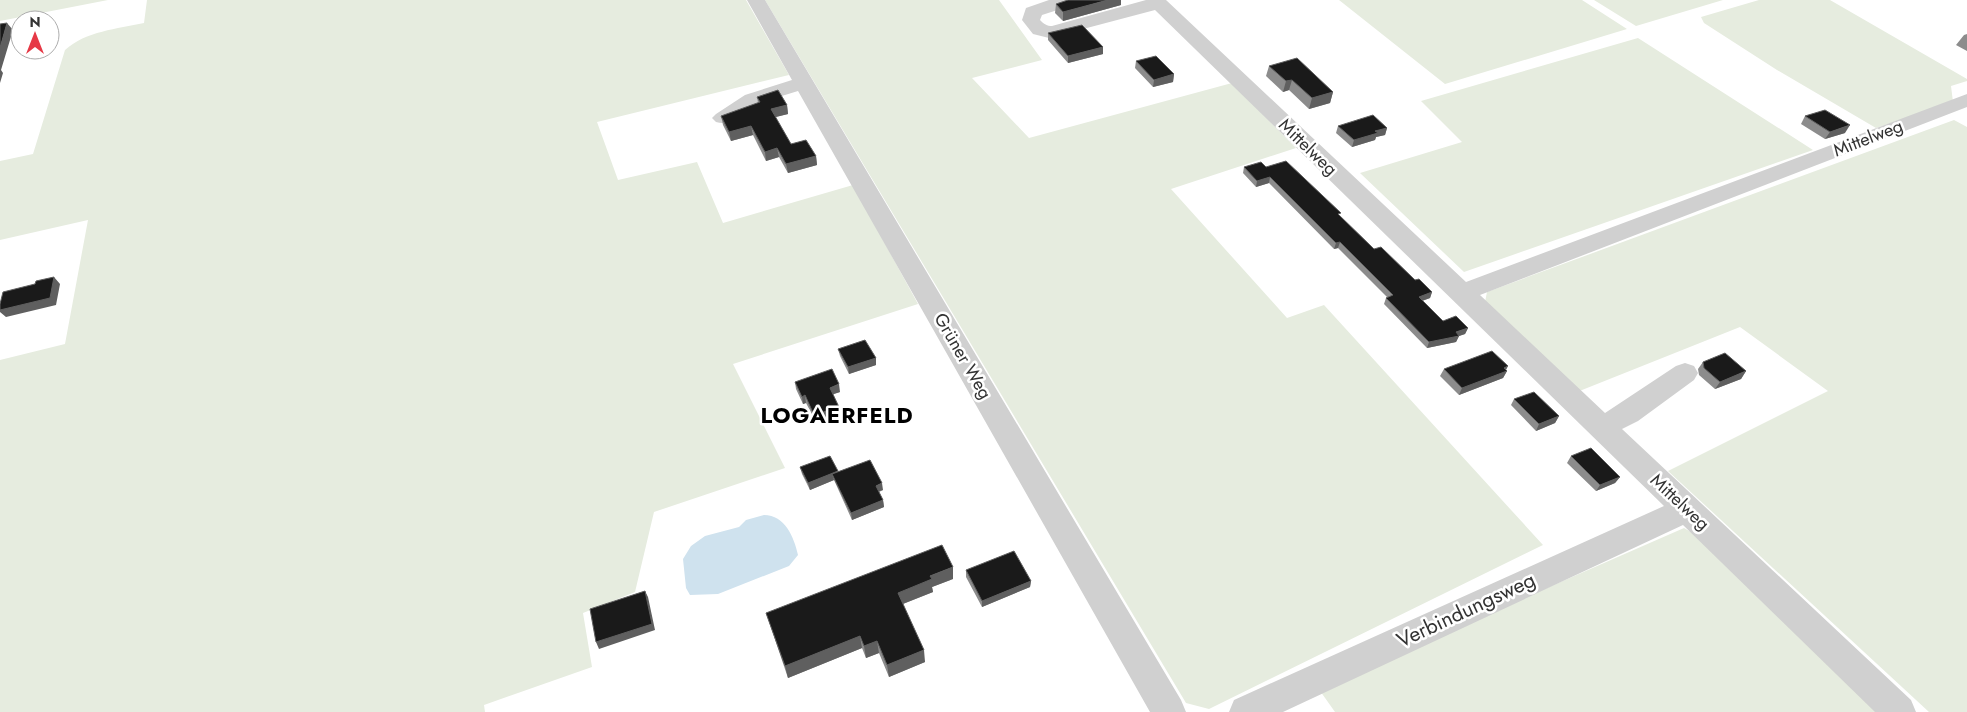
<svg xmlns="http://www.w3.org/2000/svg" width="1967" height="712" font-family="Jost,sans-serif">
<style>
.green{fill:#e6ecdf}
.water{fill:#cfe2ee}
.lines{fill:none;stroke-linecap:round;stroke-linejoin:round}
.minor{fill:#d0d0d0;fill-rule:evenodd}
.wall{fill:#8c8c8c}
.shaded-wall{fill:#5f5f5f}
.building{fill:#1a1a1a;stroke:#5f5f5f}
.labels{text-anchor:middle;dominant-baseline:central;stroke-width:5;stroke-linejoin:round;paint-order:stroke}
.street-label{font-size:18px;fill:#333;stroke:#fff}
.near-street-label{font-size:21px;fill:#333;stroke:#fff}
.district-label{font-size:22px;font-weight:bold;letter-spacing:1px;fill:#000;stroke:#fff}
</style>
<rect width="100%" height="100%" fill="#fff"/>
<path class="green" d="M 0,0 L 108,0 L 0,21 Z
M 147,0 L 746,0 L 789,75 L 597,122 L 618,180 L 697,162 L 723,223 L 853,185 L 918,304 L 733,364 L 785,468 L 654,512 L 635,592 L 583,613 L 592,667 L 484,705 L 485,712 L 0,712 L 0,360 L 65,344 L 88,220 L 0,240 L 0,161 L 33,154 L 65,50 C 86,31 117,29 144,23 Z
M 765,0 L 999,0 L 1042,60 L 972,78 L 1029,138 L 1232,83 L 1296,148 L 1171,189 L 1287,318 L 1324,305 L 1543,545 L 1209,709 L 1186,703 Z
M 1339,0 L 1582,0 L 1627,29 L 1445,84 Z
M 1594,0 L 1723,0 L 1636,26 Z
M 1759,0 L 1830,0 L 1967,79 L 1967,81 L 1951,86 L 1953,102 L 1876,128 L 1777,70 L 1704,23 L 1701,17 Z
M 1638,38 L 1813,150 L 1464,272 L 1360,173 L 1462,142 L 1421,101 Z
M 1954,120 L 1967,127 L 1967,712 L 1929,712 L 1668,471 L 1828,391 L 1740,327 L 1577,392 L 1485,302 L 1487,292 Z
M 1684,528 L 1707,541 L 1884,712 L 1335,712 L 1318,688 Z"/>
<path class="water" d="M 764,515 C 785,515 794,537 798,555 L 789,566 L 718,594 L 690,595 L 686,588 L 683,559 L 691,546 L 705,536 L 739,527 L 746,520 Z"/>
<g class="lines">
<path class="minor" d="M 747,0 L 765,0 L 1181,700 L 1186,712 L 1150,712 L 798,91 C 786,95 773,98 761,103 C 745,110 734,127 716,122 L 712,118 L 716,114 L 745,95 L 792,80 Z
M 1049,0 L 1078,0 L 1076,4 L 1042,15 L 1040,20 C 1044,24 1047,26 1052,26 L 1146,0 L 1166,0 L 1466,282 L 1967,94 L 1967,107 L 1480,295 L 1605,413 L 1676,366 L 1685,363 L 1694,366 L 1698,373 L 1694,380 L 1638,421 L 1622,429 L 1911,700 L 1916,712 L 1875,712 L 1683,525 L 1283,712 L 1229,712 L 1234,700 L 1664,506 L 1155,10 L 1049,38 L 1033,34 L 1022,20 L 1026,8 Z"/>
</g>
<path class="wall" d="M 1056,4 L 1121,5 L 1063,21 L 1055,13 Z
M 1048,33 L 1103,47 L 1103,54 L 1068,63 L 1048,40 Z
M 1967,34 L 1967,51 L 1956,45 L 1964,35 Z
M 1136,61 L 1174,74 L 1173,82 L 1153,87 L 1135,68 Z
M 1269,66 L 1333,92 L 1330,103 L 1309,109 L 1289,90 L 1283,92 L 1266,76 Z
M 757,97 L 787,105 L 788,114 L 775,117 L 791,144 L 816,156 L 817,165 L 788,173 L 779,157 L 766,161 L 753,135 L 731,141 L 723,125 L 721,116 L 758,103 Z
M 1805,116 L 1845,133 L 1825,139 L 1801,124 Z
M 1338,126 L 1387,128 L 1385,135 L 1376,137 L 1375,140 L 1352,147 L 1336,133 Z
M 1244,167 L 1266,167 L 1340,216 L 1374,249 L 1432,292 L 1430,298 L 1422,301 L 1443,321 L 1468,328 L 1465,334 L 1459,336 L 1456,342 L 1427,348 L 1384,304 L 1386,298 L 1387,297 L 1338,248 L 1334,249 L 1269,183 L 1256,187 L 1243,173 Z
M 838,349 L 876,358 L 876,365 L 849,374 L 840,356 Z
M 1703,362 L 1746,371 L 1741,379 L 1715,389 L 1699,375 L 1698,369 Z
M 1444,369 L 1506,370 L 1507,371 L 1503,378 L 1459,395 L 1440,376 Z
M 795,382 L 840,392 L 833,394 L 840,414 L 816,422 L 806,403 L 803,404 L 796,389 Z
M 1514,399 L 1559,416 L 1555,423 L 1536,431 L 1511,405 Z
M 1571,456 L 1620,477 L 1615,483 L 1596,491 L 1567,463 Z
M 800,467 L 838,472 L 883,490 L 879,492 L 883,500 L 884,507 L 852,520 L 834,480 L 810,490 L 802,474 Z
M 966,570 L 1031,581 L 1030,587 L 982,607 L 966,577 Z
M 953,579 L 932,587 L 933,592 L 903,604 L 925,662 L 889,677 L 879,653 L 866,658 L 862,648 L 788,678 L 766,613 Z"/>
<path class="shaded-wall" d="M 1108,0 L 1121,0 L 1121,5 L 1063,21 L 1063,12 Z
M 7,23 L 13,30 L 1,70 L 3,73 L 0,83 L 0,48 Z
M 1103,47 L 1103,54 L 1068,63 L 1068,56 Z
M 1174,74 L 1173,82 L 1153,87 L 1154,80 Z
M 1292,80 L 1289,90 L 1283,92 L 1286,81 Z
M 1333,92 L 1330,103 L 1309,109 L 1312,98 Z
M 787,105 L 788,114 L 772,118 L 771,109 Z
M 1850,125 L 1845,133 L 1825,139 L 1830,132 Z
M 751,126 L 753,135 L 731,141 L 729,132 Z
M 1387,128 L 1385,135 L 1376,137 L 1375,140 L 1352,147 L 1354,140 L 1375,131 Z
M 777,148 L 779,157 L 766,161 L 765,152 Z
M 816,156 L 817,165 L 788,173 L 786,164 Z
M 1270,177 L 1269,183 L 1256,187 L 1257,181 Z
M 1340,242 L 1338,248 L 1334,249 L 1336,243 Z
M 54,277 L 60,284 L 56,305 L 6,317 L 0,312 L 0,310 Z
M 1432,292 L 1430,298 L 1416,303 L 1419,297 Z
M 1468,328 L 1465,334 L 1459,336 L 1456,342 L 1427,348 L 1429,342 Z
M 876,358 L 876,365 L 849,374 L 848,367 Z
M 1508,366 L 1505,372 L 1507,371 L 1503,378 L 1459,395 L 1462,388 Z
M 1746,371 L 1741,379 L 1715,389 L 1720,382 Z
M 839,384 L 840,392 L 831,395 L 830,388 Z
M 805,395 L 806,403 L 803,404 L 802,397 Z
M 839,407 L 840,414 L 816,422 L 814,415 Z
M 1559,416 L 1555,423 L 1536,431 L 1539,424 Z
M 838,471 L 832,474 L 834,480 L 810,490 L 808,483 Z
M 1620,477 L 1615,483 L 1596,491 L 1600,485 Z
M 882,483 L 883,490 L 876,492 L 876,486 Z
M 883,500 L 884,507 L 852,520 L 851,513 Z
M 953,567 L 953,579 L 932,587 L 933,592 L 900,605 L 898,593 L 930,576 Z
M 1031,581 L 1030,587 L 982,607 L 982,601 Z
M 645,591 L 648,597 L 655,630 L 599,649 L 596,642 Z
M 860,636 L 862,648 L 788,678 L 785,666 Z
M 877,641 L 879,653 L 866,658 L 864,646 Z
M 924,650 L 925,662 L 889,677 L 887,665 Z"/>
<path class="building" d="M 1068,0 L 1108,0 L 1063,12 L 1056,4 Z
M 7,23 L 0,48 L 0,24 Z
M 1082,25 L 1103,47 L 1068,56 L 1048,33 Z
M 1156,56 L 1174,74 L 1154,80 L 1136,61 Z
M 1297,58 L 1333,92 L 1312,98 L 1292,80 L 1286,81 L 1269,66 Z
M 778,90 L 787,105 L 771,109 L 791,144 L 806,140 L 816,156 L 786,164 L 777,148 L 765,152 L 751,126 L 729,132 L 721,116 L 760,102 L 757,97 Z
M 1825,110 L 1850,125 L 1830,132 L 1805,116 Z
M 1373,115 L 1387,128 L 1375,131 L 1378,133 L 1354,140 L 1338,126 Z
M 1286,161 L 1341,213 L 1338,214 L 1374,249 L 1381,247 L 1415,280 L 1419,279 L 1432,292 L 1419,297 L 1443,321 L 1456,316 L 1468,328 L 1456,332 L 1459,336 L 1429,342 L 1386,298 L 1393,295 L 1340,242 L 1336,243 L 1270,177 L 1257,181 L 1244,167 L 1261,162 L 1266,167 Z
M 54,277 L 50,298 L 0,310 L 0,304 L 3,292 L 35,284 L 36,281 Z
M 865,340 L 876,358 L 848,367 L 838,349 Z
M 1492,351 L 1508,366 L 1504,368 L 1507,371 L 1462,388 L 1444,369 Z
M 1725,353 L 1746,371 L 1720,382 L 1704,368 L 1703,362 Z
M 832,369 L 839,384 L 830,388 L 839,407 L 814,415 L 805,395 L 802,397 L 795,382 Z
M 1534,392 L 1559,416 L 1539,424 L 1514,399 Z
M 1591,448 L 1620,477 L 1600,485 L 1571,456 Z
M 830,456 L 838,471 L 808,483 L 800,467 Z
M 870,460 L 882,483 L 876,486 L 883,500 L 851,513 L 832,474 Z
M 942,545 L 953,567 L 930,576 L 932,579 L 898,593 L 924,650 L 887,665 L 877,641 L 864,646 L 860,636 L 785,666 L 766,613 Z
M 1014,551 L 1031,581 L 982,601 L 966,570 Z
M 645,591 L 652,624 L 596,642 L 590,609 Z"/>
<g class="labels">
<g class="street-label">
<text transform="translate(1868 138) rotate(-21)">Mittelweg</text>
<text transform="translate(1308 147) rotate(44)">Mittelweg</text>
<text transform="translate(963 356) rotate(60)">Grüner Weg</text>
<text transform="translate(1680 502) rotate(43)">Mittelweg</text>
</g>
<g class="near-street-label">
<text transform="translate(1466 610) rotate(-25)">Verbindungsweg</text>
</g>
<g class="district-label">
<text x="837" y="415">LOGAERFELD</text>
</g>
</g>
<g transform="translate(35 35)"><circle r="24" fill="#ffffff" stroke="#adadad"/>
<path d="M0-4L9 19L0 12L-9 19Z" fill="#e63946"/>
<text y="-8" font-size="14" font-weight="bold" text-anchor="middle" fill="#333333">N</text>
</g>
</svg>
